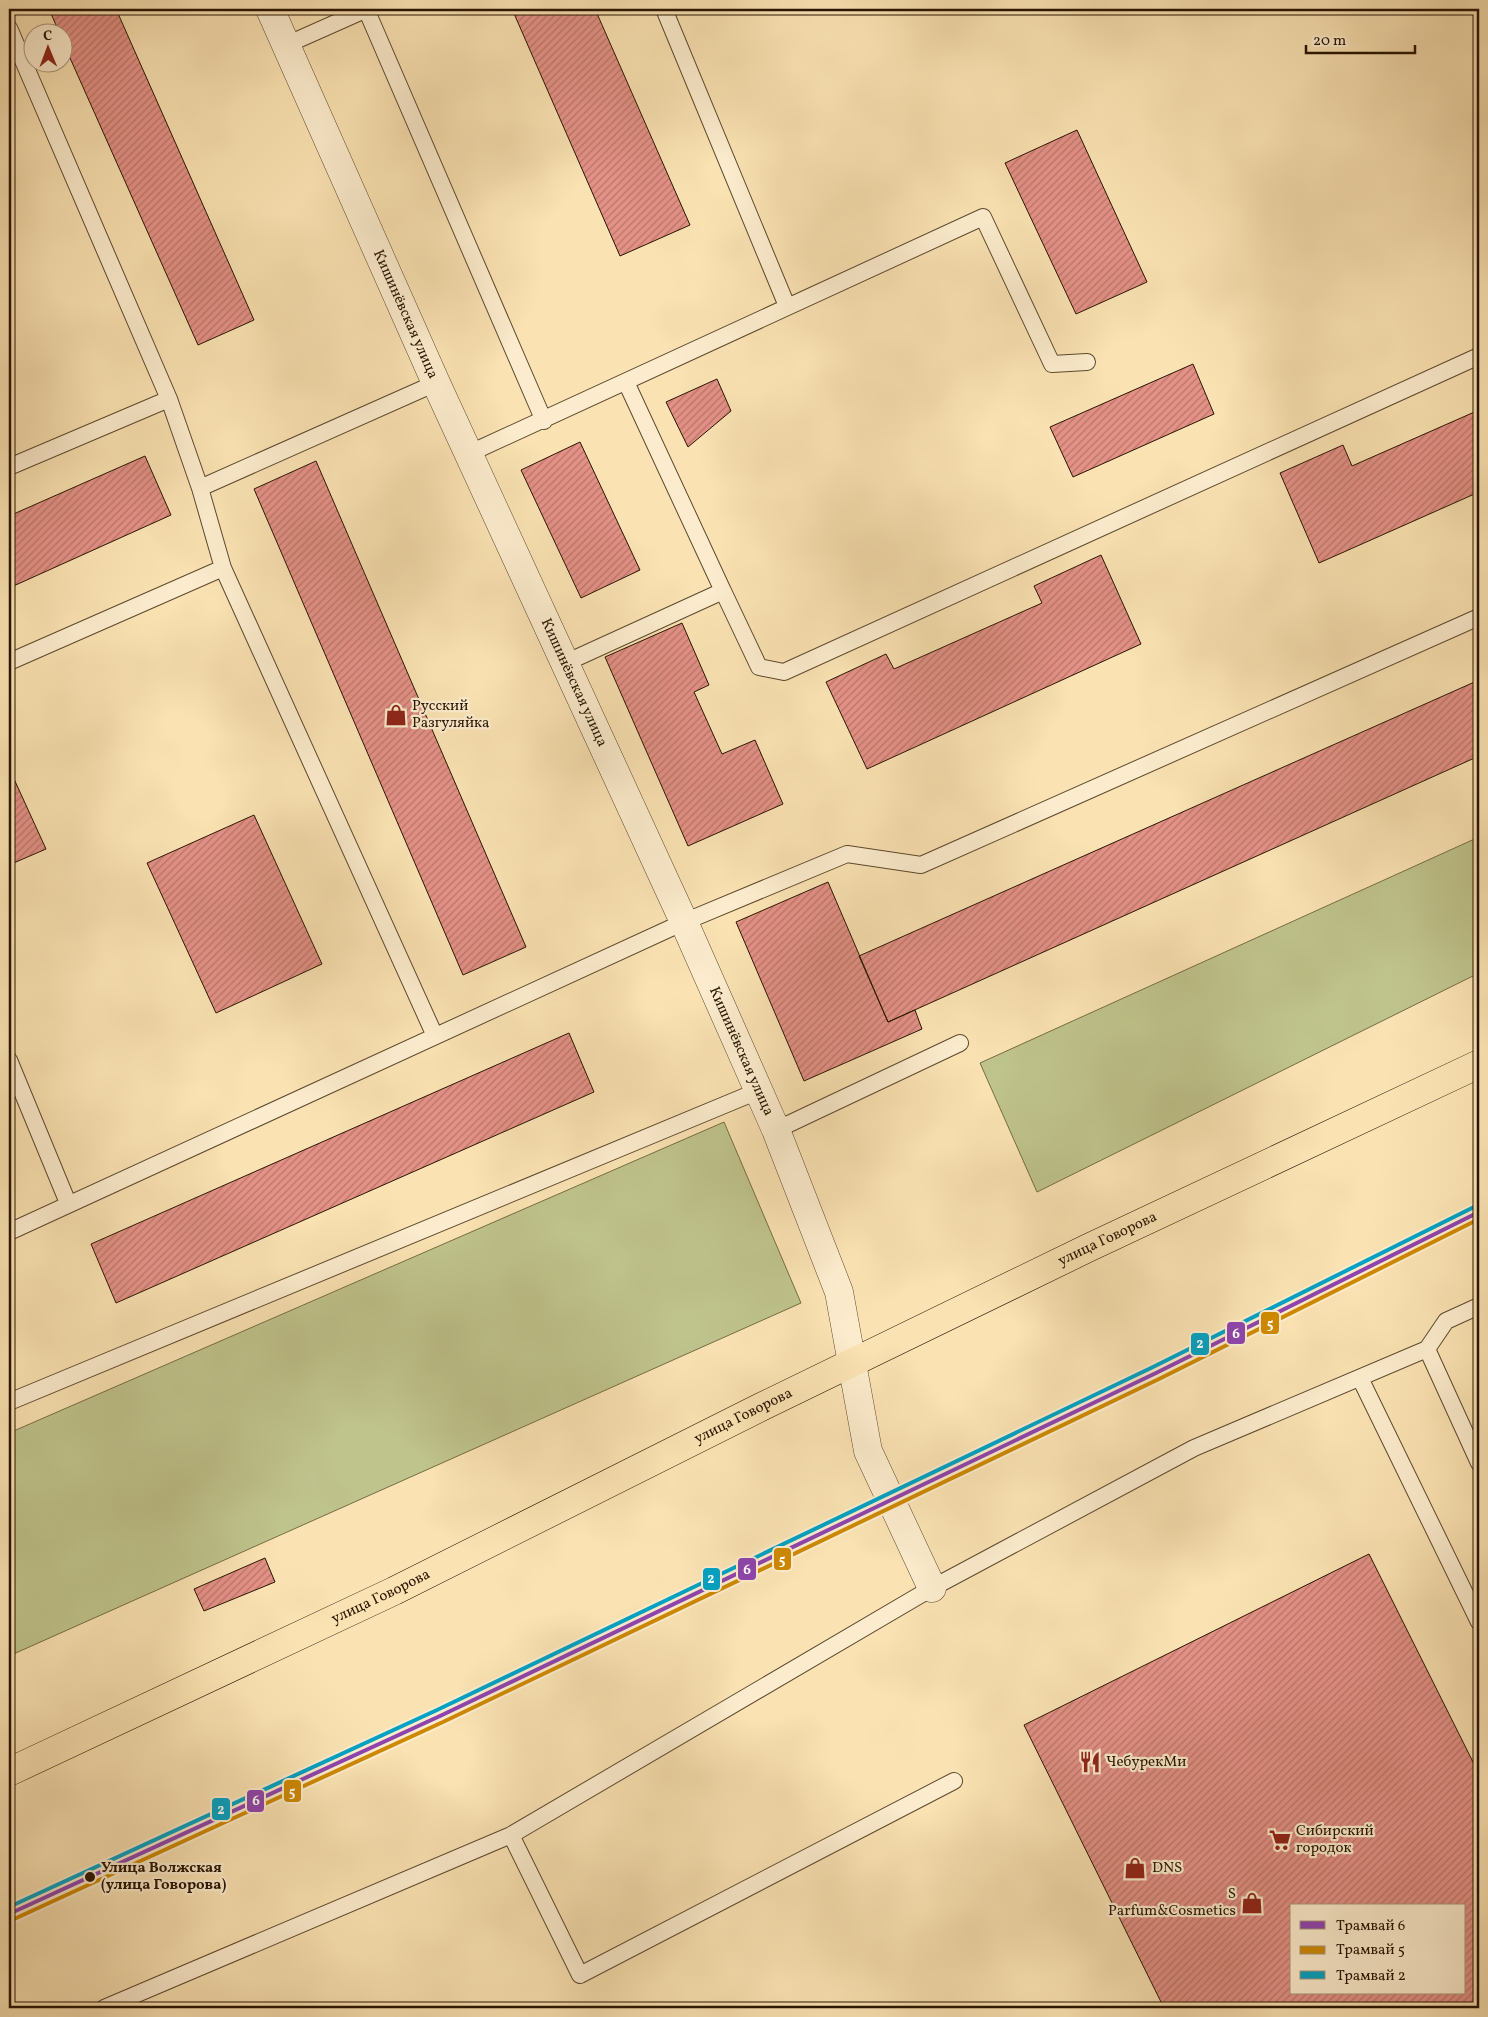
<svg xmlns="http://www.w3.org/2000/svg" width="1488" height="2017" font-family="Vollkorn,serif">
<style>
.grass{fill:#bfc38c;stroke:#746c46}
.building{fill:url(#building-hatch);stroke:#281401;fill-rule:evenodd}
.lines{fill:none;stroke-linecap:round;stroke-linejoin:round}
.service-casing{stroke:#5c482d;stroke-width:18}
.minor-casing{stroke:#5c482d;stroke-width:29}
.primary-casing{stroke:#281401;stroke-width:29}
.service{stroke:#fceccd;stroke-width:16}
.minor{stroke:#fceccd;stroke-width:28}
.primary{stroke:#fae2b2;stroke-width:28}
.tram-1-casing{stroke:#fceccd;stroke-width:8}
.tram-2-casing{stroke:#fceccd;stroke-width:8}
.tram-3-casing{stroke:#fceccd;stroke-width:8}
.tram-1{stroke:#8e44ad;stroke-width:4}
.tram-2{stroke:#ce8900;stroke-width:4}
.tram-3{stroke:#02a2c4;stroke-width:4}
.stop-dot{fill:#281401;stroke:#fceccd;stroke-width:2}
.labels{text-anchor:middle;dominant-baseline:central;stroke-width:4.5;stroke-linejoin:round;paint-order:stroke}
.street-label{font-size:15px;fill:#281401;stroke:#fceccd}
.poi-label{font-size:15px;fill:#281401;stroke:#fceccd;text-anchor:start}
.stop-label{font-size:15px;font-weight:bold;fill:#281401;stroke:#fceccd;text-anchor:start}
.line-badge{stroke:#fceccd;stroke-width:2}
.badge-label{font-size:14px;text-anchor:middle;font-weight:bold;fill:#fff}
</style>
<defs>
<pattern id="building-hatch" width="6" height="6" patternUnits="userSpaceOnUse" patternTransform="scale(1.25)"><rect width="6" height="6" fill="#e49186"/><path d="M-1 1l2-2M0 6l6-6M5 7l2-2" fill="none" stroke="#b9756b"/></pattern>
</defs>
<rect width="100%" height="100%" fill="#fae2b2"/>
<filter id="stains"><feTurbulence type="fractalNoise" baseFrequency=".004" numOctaves="4"/><feColorMatrix values="0 0 0 0 .2 0 0 0 0 .09 0 0 0 0 .02 0 0 0 .5 -.17"/></filter>
<radialGradient id="worn" r=".72"><stop offset=".6" stop-color="#630" stop-opacity="0"/><stop offset="1" stop-color="#630" stop-opacity=".3"/></radialGradient>
<path class="grass" d="M 1479,837 L 1479,973 L 1037,1192 L 980,1063 Z
M 724,1122 L 801,1303 L 9,1656 L 9,1433 Z"/>
<path class="building" d="M 49,9 L 116,9 L 254,320 L 198,345 L 62,40 L 62,32 L 59,32 Z
M 512,9 L 595,9 L 690,225 L 620,256 Z
M 1077,130 L 1147,282 L 1076,314 L 1005,163 Z
M 1193,364 L 1214,414 L 1073,477 L 1050,427 Z
M 717,379 L 731,411 L 688,447 L 666,402 Z
M 1479,410 L 1479,492 L 1319,563 L 1280,473 L 1343,445 L 1352,466 Z
M 580,442 L 640,570 L 581,598 L 521,470 Z
M 145,456 L 171,515 L 9,588 L 9,516 Z
M 316,461 L 526,947 L 463,975 L 254,489 Z
M 1101,555 L 1141,644 L 867,769 L 826,682 L 886,654 L 894,669 L 1042,603 L 1034,586 Z
M 682,623 L 709,685 L 694,692 L 722,754 L 755,740 L 783,804 L 688,846 L 605,657 Z
M 1479,680 L 1479,756 L 888,1022 L 859,956 Z
M 9,768 L 46,849 L 9,865 Z
M 254,815 L 322,964 L 216,1013 L 147,863 Z
M 828,882 L 888,1022 L 915,1010 L 922,1029 L 804,1081 L 736,922 Z
M 569,1033 L 594,1092 L 116,1303 L 91,1244 Z
M 1369,1554 L 1479,1774 L 1479,2008 L 1164,2008 L 1024,1725 ZM 1292,1906 L 1464,1906 L 1464,1993 L 1292,1993 Z
M 265,1558 L 275,1582 L 204,1611 L 194,1589 Z"/>
<g class="lines">
<g class="service-casing">
<path id="service" d="M 366,9 L 544,421
M 664,9 L 787,306
M 9,28 L 169,399 L 200,488 L 223,568 L 435,1036
M 286,45 L 367,9
M 626,382 L 723,591
M 468,454 L 983,217 L 1052,364 L 1087,362
M 9,467 L 169,399
M 200,488 L 436,383
M 9,662 L 223,568
M 563,664 L 723,591 L 759,667 L 784,672 L 1479,356
M 9,1060 L 68,1203
M 776,1130 L 960,1043
M 9,1232 L 684,922 L 847,854 L 921,865 L 1479,617
M 1427,1349 L 1479,1463
M 1360,1378 L 1479,1622
M 9,1402 L 758,1091
M 511,1835 L 580,1975 L 954,1781
M 104,2008 L 511,1835 L 932,1588 L 1194,1448 L 1427,1349 L 1446,1321 L 1479,1306"/>
</g>
<g class="minor-casing">
<g id="minor">
<path id="s1" d="M 270,9 L 436,383 L 684,922 L 776,1130 L 839,1292 L 868,1451 L 932,1588"/>
</g>
</g>
<g class="primary-casing">
<g id="primary">
<path id="s2" d="M 9,1772 L 394,1591 L 761,1407 L 1088,1248 L 1479,1064"/>
</g>
</g>
<use href="#service" class="service"/>
<use href="#minor" class="minor"/>
<use href="#primary" class="primary"/>
<g class="tram-1-casing">
<path id="tram-1" d="M 9,1914 L 440,1716 L 1156,1373 L 1479,1212"/>
</g>
<g class="tram-2-casing">
<path id="tram-2" d="M 12,1920 L 443,1722 L 1159,1379 L 1479,1219"/>
</g>
<g class="tram-3-casing">
<path id="tram-3" d="M 9,1907 L 437,1710 L 1153,1367 L 1476,1206"/>
</g>
<use href="#tram-1" class="tram-1"/>
<use href="#tram-2" class="tram-2"/>
<use href="#tram-3" class="tram-3"/>
</g>
<defs>
<g id="shop-bare" transform="scale(1.725)"><path d="M-5-2.5h2.3a2.7 3.5 0 0 1 5.4 0H5L5.5 6h-11ZM-1.5-2.5h3a1.5 2.3 0 0 0-3 0Z" fill="#8f2418" stroke="#fceccd" stroke-width="2.5" paint-order="stroke"/></g>
<g id="restaurant-bare" transform="scale(1.725)"><path d="M-5-6h1v4h1v-4h1v4h1v-4h1v5L-1.5 .5V6h-2V.5L-5-1ZM5-6V6H3V1.5H1.5Q1.5-4 5-6Z" fill="#8f2418" stroke="#fceccd" stroke-width="2.5" paint-order="stroke"/></g>
<g id="supermarket-bare" transform="scale(1.725)"><path d="M-6-5.5h2.5l.6 2H6L4.5 2H-2.5L-4.4-4H-6ZM-1.5 3.2a1.3 1.3 0 1 0 .1 0ZM3 3.2a1.3 1.3 0 1 0 .1 0Z" fill="#8f2418" stroke="#fceccd" stroke-width="2.5" paint-order="stroke"/></g>
</defs>
<g fill-rule="evenodd">
<use href="#shop-bare" x="396" y="715"/>
<use href="#restaurant-bare" x="1090" y="1762"/>
<use href="#supermarket-bare" x="1280" y="1840"/>
<use href="#shop-bare" x="1135" y="1868"/>
<use href="#shop-bare" x="1252" y="1903"/>
</g>
<circle class="stop-dot" cx="90" cy="1877" r="6"/>
<g class="labels">
<g class="street-label">
<text stroke="none"><textPath href="#s1" startOffset="334">Кишинёвская улица</textPath></text>
<text stroke="none"><textPath href="#s1" startOffset="739">Кишинёвская улица</textPath></text>
<text stroke="none"><textPath href="#s1" startOffset="1144">Кишинёвская улица</textPath></text>
<text stroke="none"><textPath href="#s2" startOffset="1221">улица Говорова</textPath></text>
<text stroke="none"><textPath href="#s2" startOffset="816">улица Говорова</textPath></text>
<text stroke="none"><textPath href="#s2" startOffset="411">улица Говорова</textPath></text>
</g>
<g class="poi-label">
<text x="412" y="706">Русский<tspan x="412" dy="17">Разгуляйка</tspan></text>
<text x="1106" y="1762">ЧебурекМи</text>
<text x="1296" y="1831">Сибирский<tspan x="1296" dy="17">городок</tspan></text>
<text x="1152" y="1868">DNS</text>
<text x="1236" y="1894" text-anchor="end">S<tspan x="1236" dy="17">Parfum&amp;Cosmetics</tspan></text>
</g>
<g class="stop-label">
<text x="101" y="1868">Улица Волжская<tspan x="101" dy="17">(улица Говорова)</tspan></text>
</g>
</g>
<g class="line-badge">
<rect x="1260" y="1311" width="20" height="24" rx="5" fill="#ce8900"/>
<rect x="1226" y="1321" width="20" height="24" rx="5" fill="#8e44ad"/>
<rect x="1190" y="1332" width="20" height="24" rx="5" fill="#02a2c4"/>
<rect x="773" y="1547" width="19" height="24" rx="5" fill="#ce8900"/>
<rect x="737" y="1557" width="20" height="24" rx="5" fill="#8e44ad"/>
<rect x="702" y="1567" width="19" height="24" rx="5" fill="#02a2c4"/>
<rect x="283" y="1779" width="19" height="24" rx="5" fill="#ce8900"/>
<rect x="246" y="1789" width="19" height="24" rx="5" fill="#8e44ad"/>
<rect x="211" y="1797" width="20" height="24" rx="5" fill="#02a2c4"/>
</g>
<g class="badge-label">
<text x="1270" y="1328">5</text>
<text x="1236" y="1338">6</text>
<text x="1200" y="1348">2</text>
<text x="782" y="1564">5</text>
<text x="747" y="1574">6</text>
<text x="711" y="1583">2</text>
<text x="292" y="1796">5</text>
<text x="256" y="1805">6</text>
<text x="221" y="1814">2</text>
</g>
<rect width="1488" height="2017" fill="none" stroke="#fae2b2" stroke-width="30"/>
<rect x="10" y="10" width="1468" height="1997" fill="none" stroke="#281401" stroke-width="2.5"/>
<rect x="15" y="15" width="1458" height="1987" fill="none" stroke="#281401"/>
<rect x="1290" y="1904" width="175" height="90" fill="#fceccd" stroke="#a7967b"/>
<rect x="1300" y="1921" width="25" height="8" fill="#8e44ad" stroke="#a7967b"/>
<text x="1336" y="1930" font-size="15" fill="#281401">Трамвай 6</text>
<rect x="1300" y="1946" width="25" height="8" fill="#ce8900" stroke="#a7967b"/>
<text x="1336" y="1954" font-size="15" fill="#281401">Трамвай 5</text>
<rect x="1300" y="1971" width="25" height="8" fill="#02a2c4" stroke="#a7967b"/>
<text x="1336" y="1980" font-size="15" fill="#281401">Трамвай 2</text>
<g transform="translate(48 48) rotate(359)"><circle r="24" fill="#fceccd" stroke="#a7967b"/>
<path d="M0-4L9 19L0 12L-9 19Z" fill="#8f2418"/>
<text y="-8" font-size="14" font-weight="bold" text-anchor="middle" fill="#281401">С</text>
</g>
<path d="M1306 45v8h109v-8" fill="none" stroke="#281401" stroke-width="2.5"/>
<text x="1313" y="45" font-size="15" fill="#281401" stroke="#fceccd" stroke-width="4" paint-order="stroke">20 m</text>
<rect width="100%" height="100%" filter="url(#stains)"/>
<rect width="100%" height="100%" fill="url(#worn)"/>
</svg>
